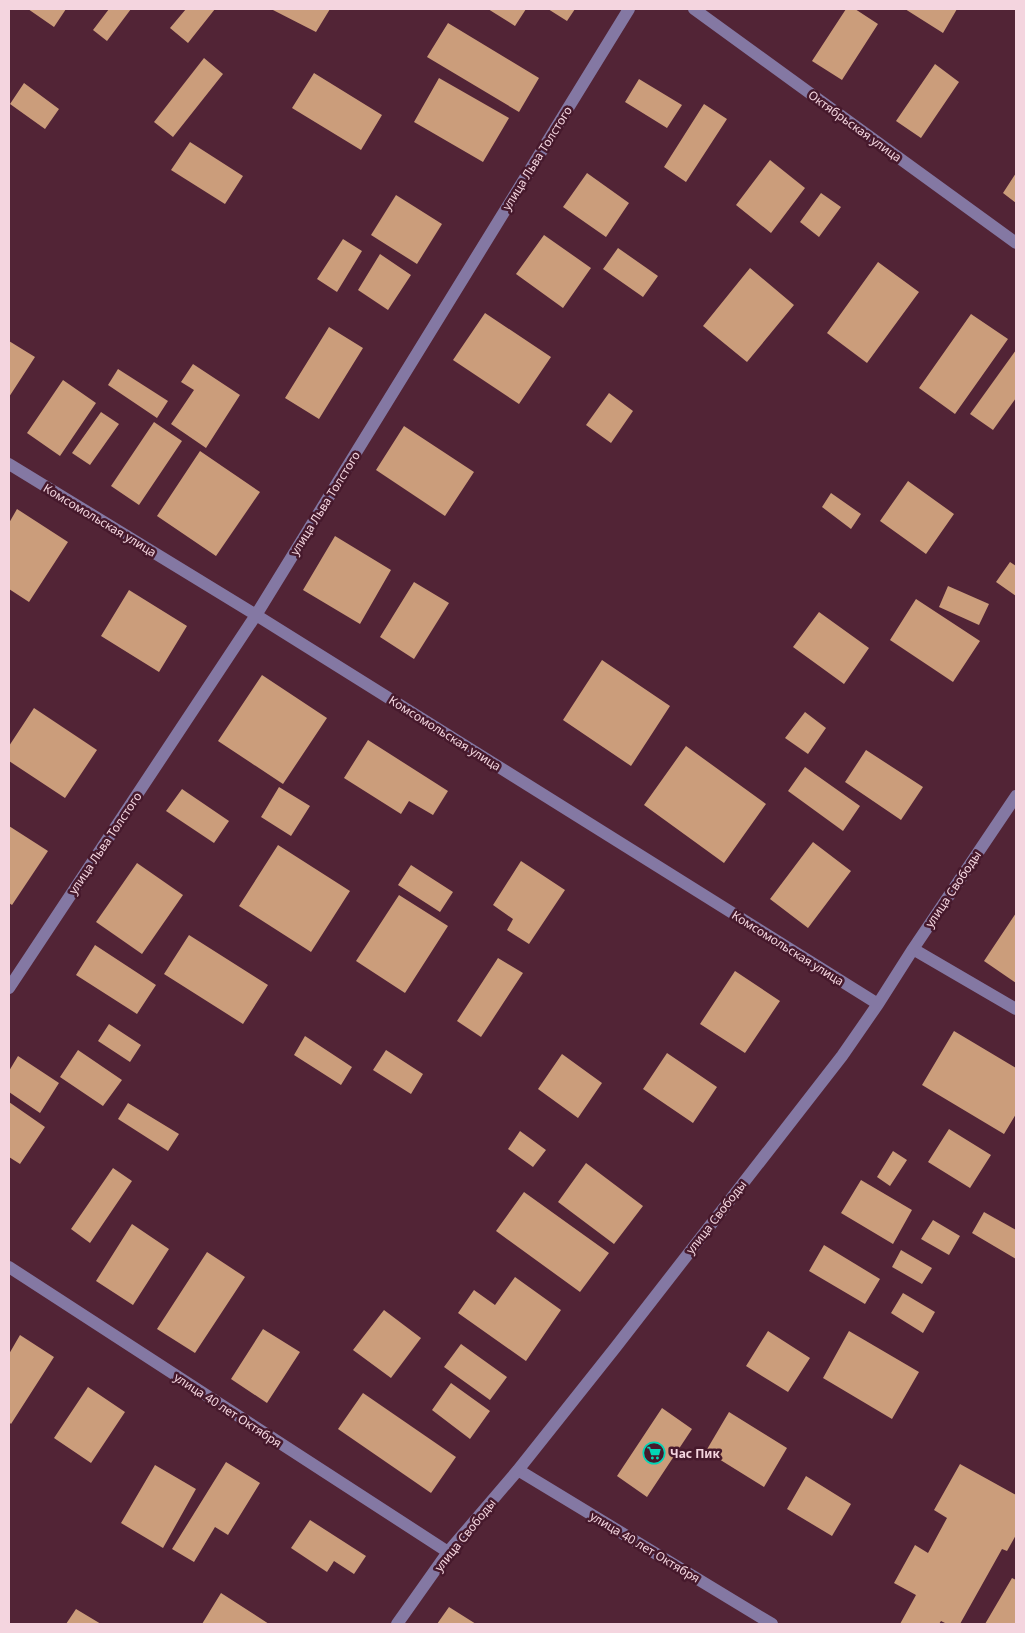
<svg xmlns="http://www.w3.org/2000/svg" width="1025" height="1633" font-family="'Noto Sans',sans-serif">
<style>
.building{fill:#cb9d7b}
.lines{fill:none;stroke-linecap:round;stroke-linejoin:round}
.minor{stroke:#8478a3;stroke-width:12}
.labels{text-anchor:middle;dominant-baseline:central;stroke-width:5;stroke-linejoin:round;paint-order:stroke}
.street-label{font-size:12px;fill:#f4d5df;stroke:#46192c}
.poi-label{font-size:12px;font-weight:bold;fill:#f4d5df;stroke:#46192c;text-anchor:start}
</style>
<rect width="100%" height="100%" fill="#522436"/>
<path class="building" d="M 28,9 L 66,9 L 54,27 Z
M 109,9 L 131,9 L 107,41 L 93,30 Z
M 186,9 L 215,9 L 188,43 L 170,28 Z
M 271,9 L 330,9 L 316,32 Z
M 488,9 L 526,9 L 515,26 Z
M 548,9 L 575,9 L 567,21 Z
M 846,9 L 855,9 L 878,24 L 842,80 L 812,61 Z
M 905,9 L 957,9 L 943,33 Z
M 448,23 L 539,78 L 519,112 L 427,57 Z
M 204,58 L 223,74 L 173,137 L 154,122 Z
M 935,64 L 959,82 L 921,138 L 896,121 Z
M 314,73 L 382,115 L 361,150 L 292,108 Z
M 439,78 L 509,118 L 483,162 L 414,122 Z
M 639,79 L 682,105 L 667,128 L 625,102 Z
M 24,83 L 59,109 L 45,129 L 10,104 Z
M 704,104 L 727,119 L 686,182 L 664,167 Z
M 190,142 L 243,176 L 225,204 L 171,170 Z
M 770,160 L 805,188 L 771,233 L 736,205 Z
M 587,173 L 629,203 L 606,237 L 563,207 Z
M 1016,173 L 1016,203 L 1003,193 Z
M 821,193 L 841,207 L 819,237 L 800,222 Z
M 396,195 L 442,224 L 417,264 L 371,235 Z
M 544,235 L 591,268 L 563,308 L 516,274 Z
M 343,239 L 362,251 L 337,292 L 317,279 Z
M 618,248 L 658,276 L 643,297 L 603,269 Z
M 380,254 L 411,275 L 388,310 L 358,290 Z
M 878,262 L 919,292 L 867,363 L 827,333 Z
M 750,268 L 794,305 L 747,362 L 703,326 Z
M 485,313 L 551,357 L 519,404 L 453,360 Z
M 971,314 L 1008,339 L 955,414 L 919,388 Z
M 329,327 L 363,348 L 319,419 L 285,398 Z
M 9,341 L 35,357 L 9,397 Z
M 1016,350 L 1016,398 L 993,430 L 970,414 Z
M 193,364 L 240,395 L 206,448 L 171,424 L 194,390 L 181,382 Z
M 118,369 L 168,401 L 157,418 L 108,385 Z
M 63,380 L 96,403 L 60,456 L 27,433 Z
M 609,393 L 633,411 L 611,443 L 586,425 Z
M 101,412 L 119,424 L 90,465 L 72,453 Z
M 154,422 L 182,441 L 139,505 L 111,486 Z
M 404,426 L 474,472 L 445,516 L 376,470 Z
M 200,451 L 260,492 L 216,556 L 157,516 Z
M 908,481 L 954,514 L 926,554 L 880,521 Z
M 831,493 L 861,514 L 851,529 L 822,507 Z
M 17,509 L 68,542 L 29,602 L 9,589 L 9,523 Z
M 335,536 L 391,570 L 360,624 L 303,590 Z
M 1010,562 L 1016,566 L 1016,596 L 996,582 Z
M 414,582 L 449,603 L 414,659 L 380,637 Z
M 948,586 L 989,604 L 979,625 L 939,607 Z
M 129,590 L 187,626 L 159,672 L 101,636 Z
M 916,599 L 980,641 L 953,682 L 890,640 Z
M 819,612 L 869,648 L 844,684 L 793,647 Z
M 602,660 L 670,706 L 631,766 L 563,720 Z
M 262,675 L 327,718 L 283,784 L 218,741 Z
M 34,708 L 97,750 L 65,798 L 9,761 L 9,746 Z
M 805,712 L 826,728 L 808,754 L 785,738 Z
M 368,740 L 448,791 L 433,815 L 409,801 L 401,814 L 344,778 Z
M 686,746 L 766,804 L 724,863 L 644,805 Z
M 866,750 L 923,787 L 901,820 L 845,782 Z
M 805,767 L 860,806 L 843,831 L 788,791 Z
M 279,787 L 310,806 L 291,836 L 261,817 Z
M 182,789 L 229,821 L 214,843 L 166,811 Z
M 9,826 L 48,851 L 12,905 L 9,903 Z
M 813,842 L 851,871 L 808,928 L 770,899 Z
M 278,845 L 350,891 L 311,952 L 239,906 Z
M 521,861 L 565,890 L 529,944 L 507,930 L 513,919 L 493,905 Z
M 137,863 L 183,895 L 142,954 L 96,922 Z
M 411,865 L 453,892 L 440,912 L 398,885 Z
M 399,895 L 448,926 L 405,993 L 356,961 Z
M 1016,913 L 1016,983 L 984,961 Z
M 189,935 L 268,985 L 243,1024 L 164,974 Z
M 95,945 L 156,985 L 137,1014 L 76,975 Z
M 498,958 L 523,973 L 481,1037 L 457,1021 Z
M 735,971 L 780,1001 L 745,1053 L 700,1024 Z
M 109,1024 L 141,1045 L 130,1062 L 98,1041 Z
M 954,1031 L 1016,1068 L 1016,1114 L 1004,1134 L 922,1085 Z
M 305,1036 L 352,1067 L 341,1085 L 294,1055 Z
M 78,1050 L 122,1080 L 103,1106 L 60,1077 Z
M 386,1050 L 423,1074 L 411,1094 L 373,1070 Z
M 667,1053 L 717,1087 L 693,1123 L 643,1089 Z
M 562,1054 L 602,1083 L 578,1118 L 538,1089 Z
M 18,1056 L 59,1083 L 40,1113 L 9,1092 L 9,1071 Z
M 9,1102 L 45,1127 L 20,1164 L 9,1157 Z
M 128,1103 L 179,1134 L 168,1151 L 118,1119 Z
M 949,1129 L 991,1155 L 970,1188 L 928,1162 Z
M 520,1131 L 546,1150 L 533,1167 L 508,1149 Z
M 893,1151 L 907,1160 L 890,1186 L 877,1177 Z
M 586,1163 L 643,1206 L 614,1244 L 558,1202 Z
M 113,1168 L 132,1181 L 90,1243 L 71,1229 Z
M 861,1180 L 912,1210 L 893,1244 L 841,1213 Z
M 524,1192 L 609,1253 L 580,1292 L 496,1231 Z
M 984,1212 L 1016,1230 L 1016,1259 L 972,1233 Z
M 933,1220 L 960,1236 L 949,1255 L 921,1239 Z
M 132,1224 L 169,1249 L 133,1305 L 96,1281 Z
M 824,1245 L 880,1279 L 865,1304 L 809,1271 Z
M 901,1250 L 932,1268 L 922,1284 L 892,1267 Z
M 207,1252 L 245,1277 L 195,1353 L 157,1329 Z
M 515,1277 L 561,1310 L 526,1361 L 458,1313 L 474,1290 L 495,1305 Z
M 903,1293 L 935,1312 L 923,1333 L 891,1313 Z
M 384,1310 L 421,1338 L 391,1378 L 353,1350 Z
M 263,1329 L 300,1352 L 267,1403 L 231,1379 Z
M 768,1331 L 810,1358 L 788,1392 L 746,1366 Z
M 849,1331 L 919,1372 L 892,1419 L 823,1378 Z
M 20,1335 L 54,1357 L 11,1424 L 9,1422 L 9,1354 Z
M 461,1344 L 507,1377 L 490,1400 L 444,1367 Z
M 451,1383 L 490,1411 L 470,1439 L 432,1410 Z
M 88,1387 L 125,1412 L 91,1463 L 54,1438 Z
M 363,1393 L 456,1457 L 431,1493 L 338,1429 Z
M 662,1408 L 692,1429 L 647,1497 L 617,1476 Z
M 729,1412 L 787,1448 L 764,1487 L 706,1451 Z
M 226,1462 L 260,1483 L 228,1535 L 215,1527 L 194,1562 L 172,1549 Z
M 960,1464 L 1016,1495 L 1016,1535 L 1007,1551 L 1002,1549 L 960,1624 L 947,1624 L 941,1621 L 939,1624 L 900,1624 L 916,1595 L 894,1583 L 915,1545 L 928,1553 L 947,1518 L 934,1510 Z
M 155,1465 L 196,1489 L 163,1548 L 121,1523 Z
M 806,1476 L 851,1504 L 832,1536 L 787,1509 Z
M 310,1520 L 366,1556 L 354,1574 L 334,1561 L 327,1572 L 291,1548 Z
M 1012,1578 L 1016,1580 L 1016,1624 L 985,1624 Z
M 221,1593 L 269,1624 L 202,1624 Z
M 449,1607 L 476,1624 L 437,1624 Z
M 76,1609 L 101,1624 L 66,1624 Z"/>
<g class="lines">
<path class="minor" d="M 694,9 L 1016,243
M 9,464 L 256,615 L 878,1004
M 913,949 L 1016,1009
M 9,988 L 256,615 L 629,9
M 9,1267 L 448,1552
M 518,1470 L 772,1624
M 397,1624 L 448,1552 L 518,1470 L 615,1348 L 842,1056 L 878,1004 L 913,949 L 1016,796"/>
</g>
<defs>
<g id="supermarket-ring" transform="scale(1.125)"><circle r="9.5" fill="#46192c" stroke="#03d5b6" stroke-width="1.5"/><path d="M-6-5.5h2.5l.6 2H6L4.5 2H-2.5L-4.4-4H-6ZM-1.5 3.2a1.3 1.3 0 1 0 .1 0ZM3 3.2a1.3 1.3 0 1 0 .1 0Z" fill="#03d5b6"/></g>
</defs>
<g fill-rule="evenodd">
<use href="#supermarket-ring" x="654" y="1453"/>
</g>
<g class="labels">
<g class="street-label">
<text transform="translate(855 126) rotate(36)">Октябрьская улица</text>
<text transform="translate(537 158) rotate(-58)">улица Льва Толстого</text>
<text transform="translate(325 503) rotate(-58)">улица Льва Толстого</text>
<text transform="translate(100 520) rotate(31)">Комсомольская улица</text>
<text transform="translate(445 733) rotate(32)">Комсомольская улица</text>
<text transform="translate(105 843) rotate(-56)">улица Льва Толстого</text>
<text transform="translate(953 889) rotate(-56)">улица Свободы</text>
<text transform="translate(788 948) rotate(32)">Комсомольская улица</text>
<text transform="translate(716 1217) rotate(-52)">улица Свободы</text>
<text transform="translate(228 1410) rotate(33)">улица 40 лет Октября</text>
<text transform="translate(465 1535) rotate(-51)">улица Свободы</text>
<text transform="translate(645 1547) rotate(31)">улица 40 лет Октября</text>
</g>
<g class="poi-label">
<text x="670" y="1453">Час Пик</text>
</g>
</g>
<rect width="1025" height="1633" fill="none" stroke="#f4d5df" stroke-width="20"/>
</svg>
